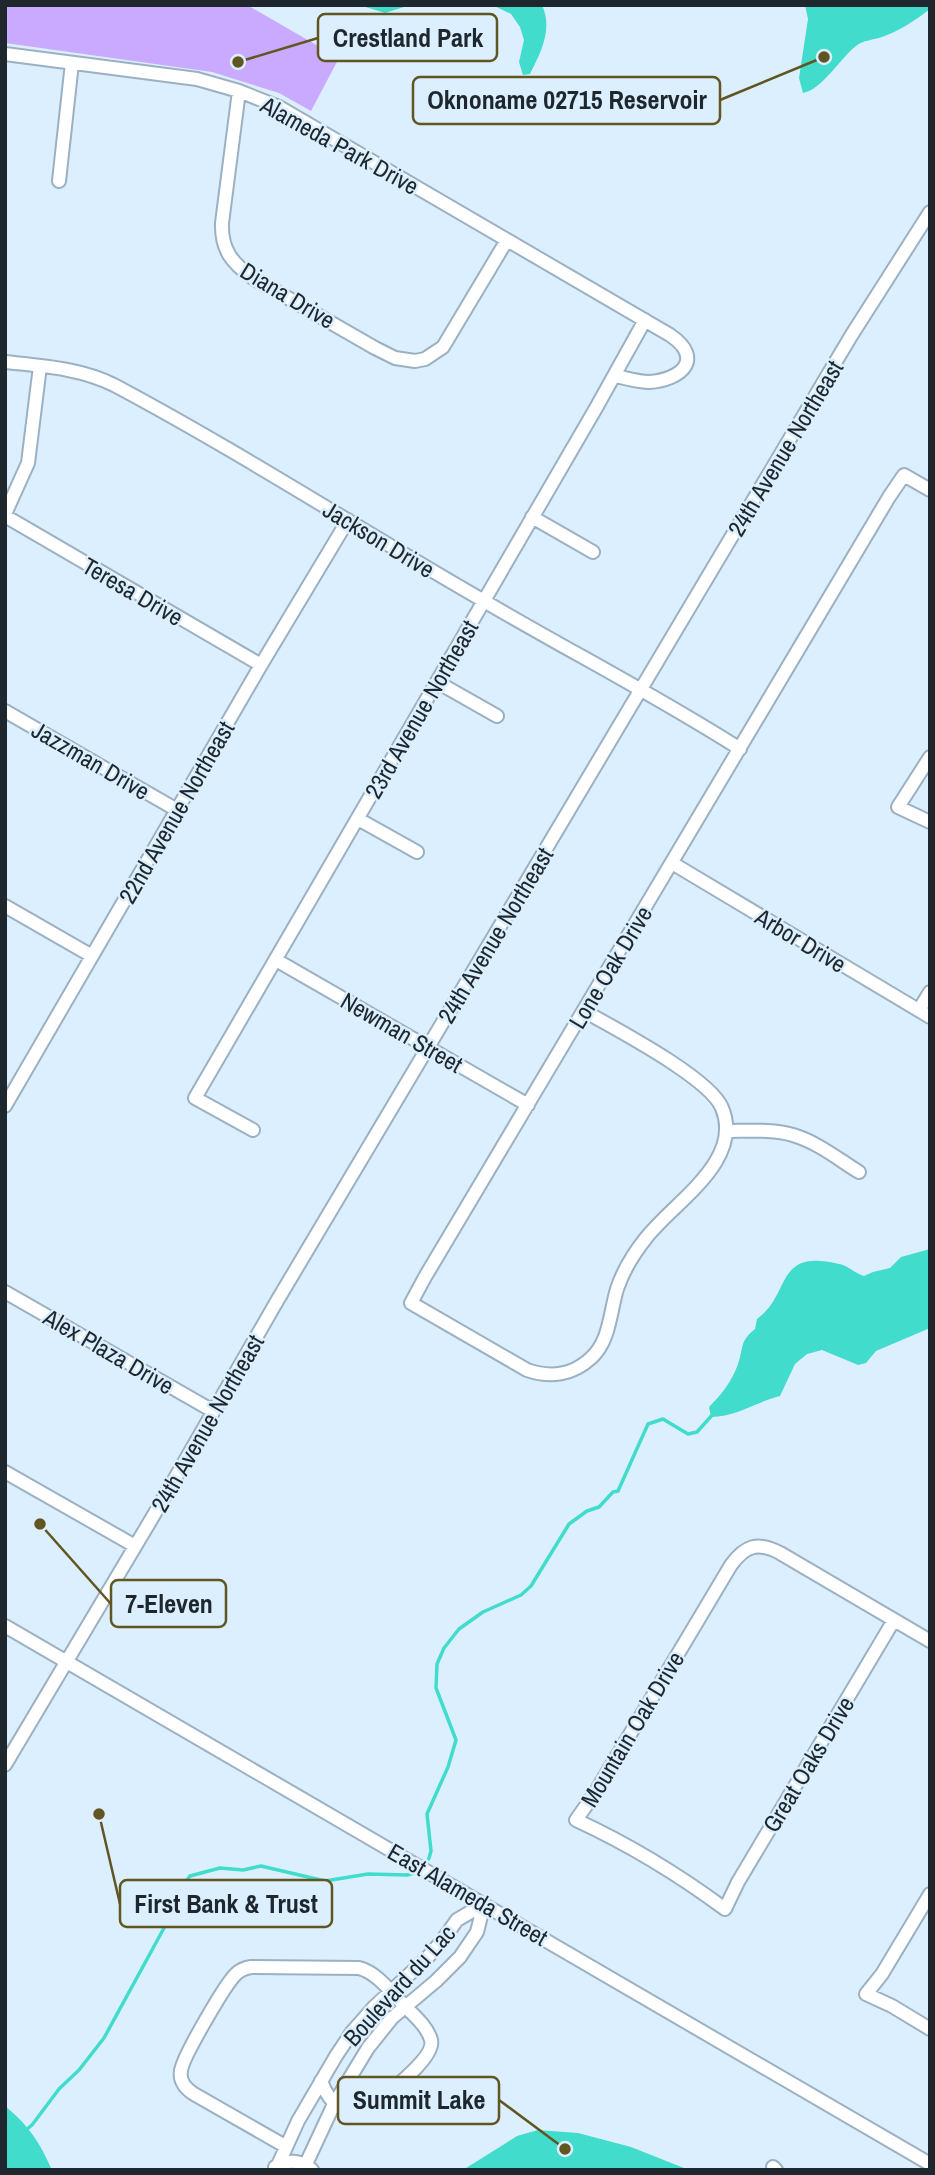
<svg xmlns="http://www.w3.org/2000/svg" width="935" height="2175" font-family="'Archivo Narrow',sans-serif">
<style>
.green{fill:#caaafe}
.water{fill:#42dccc}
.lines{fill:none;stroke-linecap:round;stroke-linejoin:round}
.stream{stroke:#42dccc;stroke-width:3.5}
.minor-casing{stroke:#9bb1c3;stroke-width:16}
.minor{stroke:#fff;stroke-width:12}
.labels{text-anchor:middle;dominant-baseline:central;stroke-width:5;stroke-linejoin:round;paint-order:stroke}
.street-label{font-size:24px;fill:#1e272e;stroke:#dceffe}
.leader{fill:none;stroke:#615622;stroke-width:2.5}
.callout-dot{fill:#615622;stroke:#dceffe;stroke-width:2.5}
.callout{fill:#dceffe;stroke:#615622;stroke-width:2.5}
.callout-label{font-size:26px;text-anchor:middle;font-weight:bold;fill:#1e272e}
</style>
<rect width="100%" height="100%" fill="#dceffe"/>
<path class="green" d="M 5,5 L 247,5 L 339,58 L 311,111 L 279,93 L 212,72 L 5,43 Z"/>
<path class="water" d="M 359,5 L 410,5 L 385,13 Z
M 492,5 L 542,5 C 553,29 541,52 530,74 L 523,75 L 519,62 L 524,40 L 520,27 L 511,14 Z
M 805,5 L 930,5 L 930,9 C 916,20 899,31 882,37 C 874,40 863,40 856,46 C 842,56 822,90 803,93 L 799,78 L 808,19 Z
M 930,1249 L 930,1328 L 876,1351 L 866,1363 L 858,1365 L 822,1350 L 807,1354 L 795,1364 L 780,1396 C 756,1402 736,1417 711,1417 L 709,1407 C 722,1394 732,1381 738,1364 C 744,1347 739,1342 755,1329 L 757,1319 C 792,1294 774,1248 839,1264 C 849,1266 854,1273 864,1276 L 873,1272 L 890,1268 L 901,1257 Z
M 5,2106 C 29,2126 39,2141 52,2170 L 5,2170 Z
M 538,2130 L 578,2133 L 631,2147 L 689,2170 L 463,2170 L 517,2136 Z"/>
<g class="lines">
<path class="stream" d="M 27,2129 L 32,2125 L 59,2089 L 79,2070 L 104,2038 L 164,1928 L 178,1891 L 190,1876 L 220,1868 L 243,1870 L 261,1866 L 325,1881 L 368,1874 L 407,1875 L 422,1871 L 429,1858 L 431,1851 L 427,1814 L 448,1767 L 456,1740 L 436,1688 L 437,1664 L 444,1648 L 459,1629 L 483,1612 L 521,1595 L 531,1586 L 569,1524 L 587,1511 L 599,1507 L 613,1492 L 618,1491 L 648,1424 L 663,1419 L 688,1434 L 697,1432 L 714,1413"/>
<g class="minor-casing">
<path id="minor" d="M 5,54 L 197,79 L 239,91 L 279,107 L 670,335 C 705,359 681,380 649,382 C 638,382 626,378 615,376
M 239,91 L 222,223 C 221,250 232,263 253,278 L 375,348 L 395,358 L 415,361 L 425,359 L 443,347 L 507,240
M 59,181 L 72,63
M 5,362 C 42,366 80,368 114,385 C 240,452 360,530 484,601 C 569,651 657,696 740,749
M 5,514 L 28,463 L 40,366
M 5,516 L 261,665
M 532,517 L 593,552
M 437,682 L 497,716
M 5,711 L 177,810
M 930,757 L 898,807 L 930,822
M 358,819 L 417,852
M 672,863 L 930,1017
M 5,906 L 92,956
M 276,960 L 528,1105
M 919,1010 L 930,992
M 584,1011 C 614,1028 710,1078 722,1108 C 744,1161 674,1202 646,1238 C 634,1253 623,1271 617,1289 C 610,1312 610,1341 591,1358 C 573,1375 550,1378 527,1370 L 411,1303 L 425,1277 L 889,497 L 904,475 L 930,490
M 5,1106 L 261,665 L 348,520
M 253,1130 L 195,1098 L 596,408 L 645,320
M 727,1131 C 748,1131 773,1129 793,1135 C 817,1142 838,1159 859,1172
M 5,1292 L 213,1411
M 5,1472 L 135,1546
M 894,1620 L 738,1882 L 725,1909 C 679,1875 628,1844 576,1820 L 595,1793 L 731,1565 C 745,1546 757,1541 780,1553 L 930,1641
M 5,1626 L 930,2164
M 5,1765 L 155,1513 L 277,1301 L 641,689 L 851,336 L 930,212
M 930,1894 L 882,1974 L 866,1994 L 892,2006 L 930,2029
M 285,2146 L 194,2094 C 186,2089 179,2081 181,2071 C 182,2058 226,1983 236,1974 C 240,1970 245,1968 251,1967 L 359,1968 C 377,1973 388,1989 401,2002 C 411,2013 427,2025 431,2040 C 436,2058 384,2096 371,2107 C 347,2121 329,2103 321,2081
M 306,2164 L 334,2104 L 368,2048 L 392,2018 L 436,1981 L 460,1957 L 477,1932 L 484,1904
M 278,2165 L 298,2121 L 336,2056 L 352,2032 L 374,2007 L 427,1958 L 442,1941 L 457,1920 L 484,1904
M 275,2167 C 287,2159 301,2160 312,2170
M 773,2167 L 776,2170"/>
</g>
<use href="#minor" class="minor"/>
</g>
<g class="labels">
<g class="street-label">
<text transform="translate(340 145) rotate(29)">Alameda Park Drive</text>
<text transform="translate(288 295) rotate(31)">Diana Drive</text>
<text transform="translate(785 448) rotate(-59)">24th Avenue Northeast</text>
<text transform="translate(379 539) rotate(31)">Jackson Drive</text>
<text transform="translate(133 591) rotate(30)">Teresa Drive</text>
<text transform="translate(421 709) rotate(-60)">23rd Avenue Northeast</text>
<text transform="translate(91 760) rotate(30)">Jazzman Drive</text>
<text transform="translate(176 812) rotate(-60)">22nd Avenue Northeast</text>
<text transform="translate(495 935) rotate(-59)">24th Avenue Northeast</text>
<text transform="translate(801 940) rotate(31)">Arbor Drive</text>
<text transform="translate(610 967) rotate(-59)">Lone Oak Drive</text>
<text transform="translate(402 1032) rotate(30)">Newman Street</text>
<text transform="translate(109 1351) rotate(30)">Alex Plaza Drive</text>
<text transform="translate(207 1423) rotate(-60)">24th Avenue Northeast</text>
<text transform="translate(632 1729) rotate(-59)">Mountain Oak Drive</text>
<text transform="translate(808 1764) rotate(-59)">Great Oaks Drive</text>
<text transform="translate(468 1894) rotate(30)">East Alameda Street</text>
<text transform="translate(399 1985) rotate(-48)">Boulevard du Lac</text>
</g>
</g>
<path class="leader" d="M238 62L318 38M824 57L720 100M40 1524L111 1604M99 1814L120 1904M565 2149L499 2100"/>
<g class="callout-dot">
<circle cx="238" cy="62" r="7"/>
<circle cx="824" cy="57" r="7"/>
<circle cx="40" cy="1524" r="7"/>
<circle cx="99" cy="1814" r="7"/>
<circle cx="565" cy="2149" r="7"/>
</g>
<g class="callout">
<rect x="318" y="14" width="179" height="47" rx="7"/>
<rect x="413" y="77" width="307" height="47" rx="7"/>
<rect x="111" y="1580" width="115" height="47" rx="7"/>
<rect x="120" y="1880" width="212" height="47" rx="7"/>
<rect x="338" y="2077" width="161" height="47" rx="7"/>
</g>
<g class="callout-label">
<text x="408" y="47">Crestland Park</text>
<text x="567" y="109">Oknoname 02715 Reservoir</text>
<text x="169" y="1613">7-Eleven</text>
<text x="226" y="1913">First Bank &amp; Trust</text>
<text x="419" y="2109">Summit Lake</text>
</g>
<rect width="935" height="2175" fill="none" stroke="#1e272e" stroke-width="14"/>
</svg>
